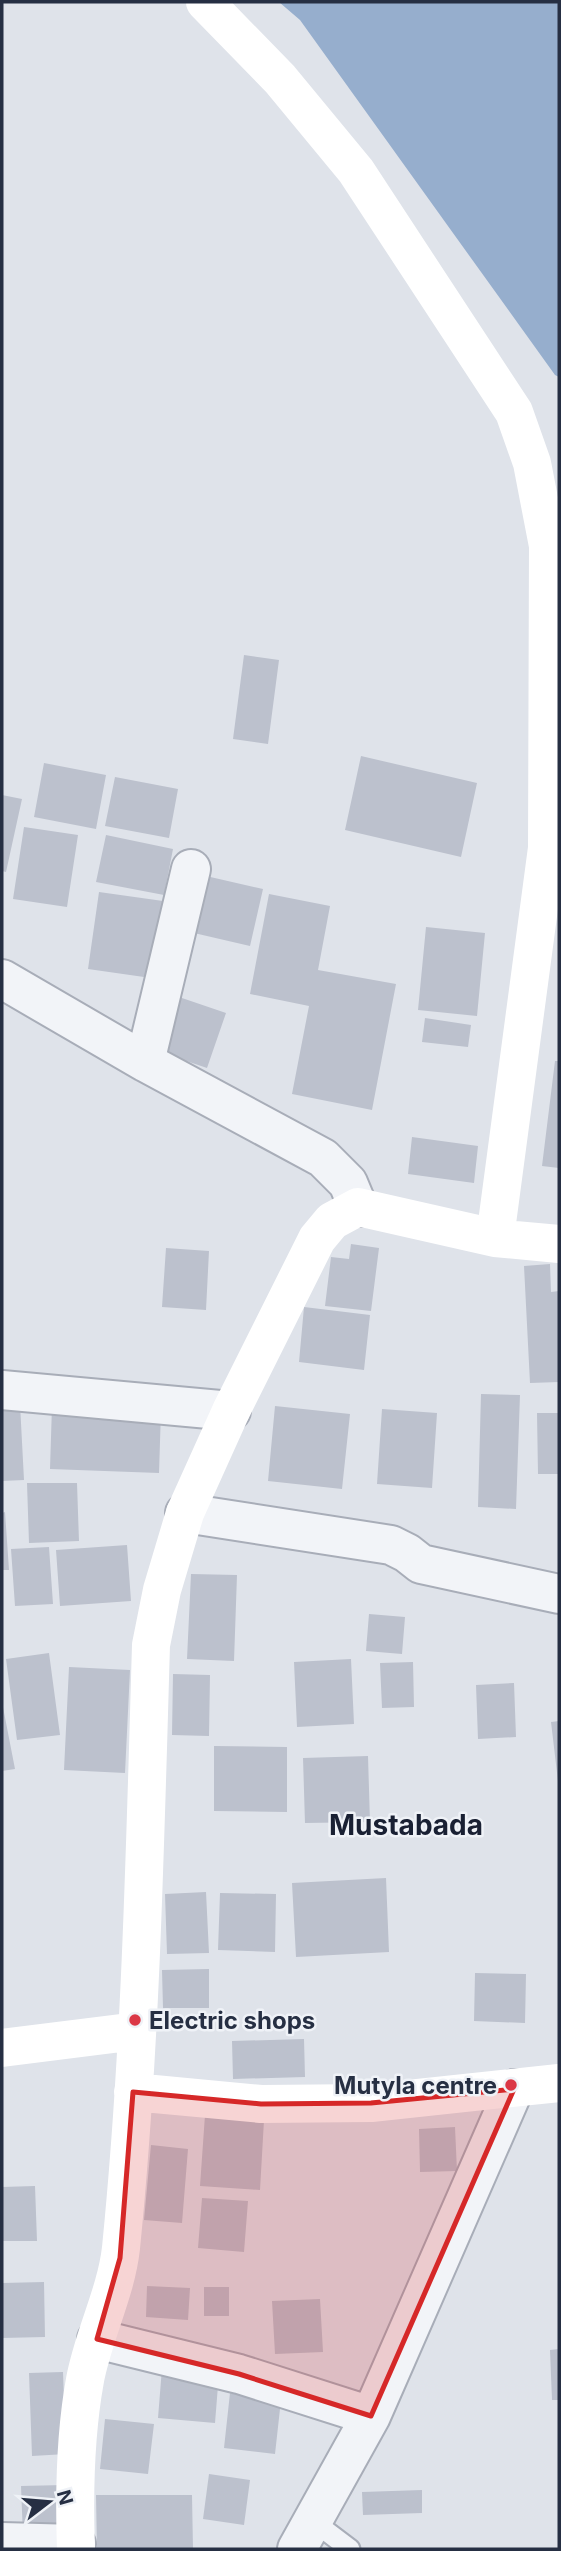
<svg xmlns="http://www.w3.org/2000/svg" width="561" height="2551" font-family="Inter,sans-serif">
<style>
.water{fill:#96aecd}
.building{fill:#bcc1cd}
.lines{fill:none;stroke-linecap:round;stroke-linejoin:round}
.lane-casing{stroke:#a8adb8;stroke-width:23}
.street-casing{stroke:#a8adb8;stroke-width:42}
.lane{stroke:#f2f4f8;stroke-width:19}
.street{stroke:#f2f4f8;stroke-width:38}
.secondary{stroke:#fff;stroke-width:38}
.marked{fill:#d62828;fill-opacity:0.2;stroke:#d62828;stroke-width:5;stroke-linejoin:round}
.poi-dot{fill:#db3846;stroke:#eff2f7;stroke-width:2.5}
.labels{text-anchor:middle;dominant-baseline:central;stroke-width:5;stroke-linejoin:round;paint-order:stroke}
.poi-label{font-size:24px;font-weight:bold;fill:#262f43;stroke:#eff2f7;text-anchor:start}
.quarter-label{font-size:28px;font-weight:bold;fill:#192033;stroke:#eff2f7}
</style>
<rect width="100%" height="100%" fill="#dfe3ea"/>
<path class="water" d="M 279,2 L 559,2 L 559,377 L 555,375 L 300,20 Z"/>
<path class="building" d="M 244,655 L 279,660 L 268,744 L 233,739 Z
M 361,756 L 477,783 L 461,857 L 345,830 Z
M 44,763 L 106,775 L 96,829 L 34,817 Z
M 115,777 L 178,789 L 169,838 L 105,826 Z
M 2,795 L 22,799 L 6,872 L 2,871 Z
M 24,827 L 78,835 L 67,907 L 13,899 Z
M 106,835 L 173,849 L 164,895 L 96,882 Z
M 206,876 L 263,889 L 250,946 L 194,933 Z
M 99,892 L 163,901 L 151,978 L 88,969 Z
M 269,894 L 330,906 L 318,970 L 396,984 L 372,1110 L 292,1094 L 309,1006 L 250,994 Z
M 426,927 L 485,933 L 477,1016 L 418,1010 Z
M 179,997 L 226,1013 L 207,1068 L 160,1052 Z
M 425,1018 L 471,1025 L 468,1047 L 422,1042 Z
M 555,1061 L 559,1061 L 559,1168 L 542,1166 Z
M 412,1137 L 478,1146 L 474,1183 L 408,1174 Z
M 351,1244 L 379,1248 L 371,1311 L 325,1306 L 331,1257 L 349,1259 Z
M 166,1248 L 209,1251 L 206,1310 L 162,1307 Z
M 550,1264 L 551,1292 L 559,1291 L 559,1382 L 530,1383 L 524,1266 Z
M 304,1307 L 370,1315 L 364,1370 L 299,1362 Z
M 481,1394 L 520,1395 L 516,1509 L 478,1507 Z
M 20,1404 L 24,1480 L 2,1481 L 2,1405 Z
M 52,1406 L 161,1410 L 159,1473 L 50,1469 Z
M 275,1406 L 350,1414 L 342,1489 L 268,1481 Z
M 382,1409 L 437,1413 L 432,1488 L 377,1484 Z
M 537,1413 L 559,1413 L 559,1474 L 538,1474 Z
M 27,1483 L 77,1483 L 79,1541 L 29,1543 Z
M 5,1512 L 9,1570 L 2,1570 L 2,1513 Z
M 127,1545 L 131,1601 L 60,1606 L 56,1550 Z
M 49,1547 L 53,1604 L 15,1606 L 11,1549 Z
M 191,1574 L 237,1575 L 234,1661 L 187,1659 Z
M 369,1614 L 405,1617 L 402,1654 L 366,1651 Z
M 49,1653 L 60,1735 L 17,1740 L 6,1659 Z
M 351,1659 L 354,1724 L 297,1727 L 294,1662 Z
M 413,1662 L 414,1707 L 382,1708 L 380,1663 Z
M 69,1667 L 130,1670 L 125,1773 L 64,1770 Z
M 173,1674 L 210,1675 L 209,1736 L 172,1735 Z
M 514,1683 L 516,1737 L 478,1739 L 476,1685 Z
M 2,1702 L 15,1769 L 2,1771 Z
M 559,1721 L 559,1781 L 558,1781 L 551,1722 Z
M 214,1746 L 287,1747 L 287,1812 L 214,1811 Z
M 368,1756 L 370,1822 L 305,1823 L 303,1758 Z
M 386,1878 L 389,1952 L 296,1957 L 292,1883 Z
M 206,1892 L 209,1953 L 167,1954 L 165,1894 Z
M 220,1893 L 276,1894 L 275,1952 L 218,1950 Z
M 209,1969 L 209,2008 L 163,2008 L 162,1970 Z
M 475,1973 L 526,1974 L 525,2023 L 474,2021 Z
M 304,2039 L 305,2077 L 233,2079 L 232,2041 Z
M 205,2115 L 264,2120 L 260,2190 L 200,2186 Z
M 455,2127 L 457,2171 L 420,2172 L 419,2129 Z
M 151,2145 L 188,2149 L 182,2223 L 144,2220 Z
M 35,2186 L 37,2241 L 2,2241 L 2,2187 Z
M 202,2198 L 248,2201 L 244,2252 L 198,2248 Z
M 44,2282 L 45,2337 L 2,2338 L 2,2283 Z
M 147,2286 L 190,2288 L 188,2320 L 146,2317 Z
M 204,2287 L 229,2287 L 229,2316 L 204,2316 Z
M 320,2299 L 323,2352 L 275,2354 L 272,2301 Z
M 559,2349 L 559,2400 L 552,2400 L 550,2350 Z
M 162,2368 L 219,2373 L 215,2423 L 158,2418 Z
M 63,2372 L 66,2454 L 32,2456 L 29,2373 Z
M 230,2393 L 281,2400 L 275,2454 L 224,2448 Z
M 105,2419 L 154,2424 L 148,2474 L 100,2469 Z
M 209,2474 L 250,2480 L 244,2525 L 203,2519 Z
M 64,2485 L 66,2535 L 23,2536 L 21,2486 Z
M 422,2490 L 422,2513 L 363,2515 L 362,2492 Z
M 96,2495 L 192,2495 L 193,2549 L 97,2549 Z"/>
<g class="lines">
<g class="lane-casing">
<path id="lane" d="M 313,2521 L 350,2549"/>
</g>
<g class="street-casing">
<path id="street" d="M 2,979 L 145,1062 L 323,1158 L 348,1183 L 358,1207
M 145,1062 L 191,869
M 2,1390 L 231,1411
M 185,1513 L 391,1545 L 407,1553 L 421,1564 L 559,1594
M 97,2339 L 239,2374 L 371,2416
M 2,2542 L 76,2544
M 297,2549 L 371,2416 L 514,2089"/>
</g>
<use href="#lane" class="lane"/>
<use href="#street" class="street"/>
<path class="secondary" d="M 205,2 L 280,79 L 356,171 L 514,412 L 532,463 L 548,546 L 547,848 L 495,1238
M 2,2048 L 137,2031
M 133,2092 L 261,2104 L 371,2103 L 559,2083
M 76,2549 C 74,2494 75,2435 85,2380 C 93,2336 116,2293 121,2248 C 141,2048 145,1846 151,1645 L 162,1590 L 185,1513 L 231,1411 L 317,1239 L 332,1221 L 358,1207 L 495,1238 L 559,1244"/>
</g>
<path class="marked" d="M 514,2089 L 371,2416 L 239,2374 L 97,2339 L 120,2258 L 133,2092 L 261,2104 L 371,2103 Z"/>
<g class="poi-dot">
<circle cx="135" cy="2020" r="7"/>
<circle cx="511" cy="2085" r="7"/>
</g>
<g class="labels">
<g class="poi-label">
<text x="149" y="2020">Electric shops</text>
<text x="497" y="2085" text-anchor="end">Mutyla centre</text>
</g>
<g class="quarter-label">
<text x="406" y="1825">Mustabada</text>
</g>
</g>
<rect width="561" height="2551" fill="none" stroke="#262f43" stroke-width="7"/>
<g transform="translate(49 2502) rotate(74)" stroke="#eff2f7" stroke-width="5" paint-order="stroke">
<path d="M0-5L12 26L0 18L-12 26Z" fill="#262f43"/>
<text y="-10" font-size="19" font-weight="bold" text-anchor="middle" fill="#262f43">N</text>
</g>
</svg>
